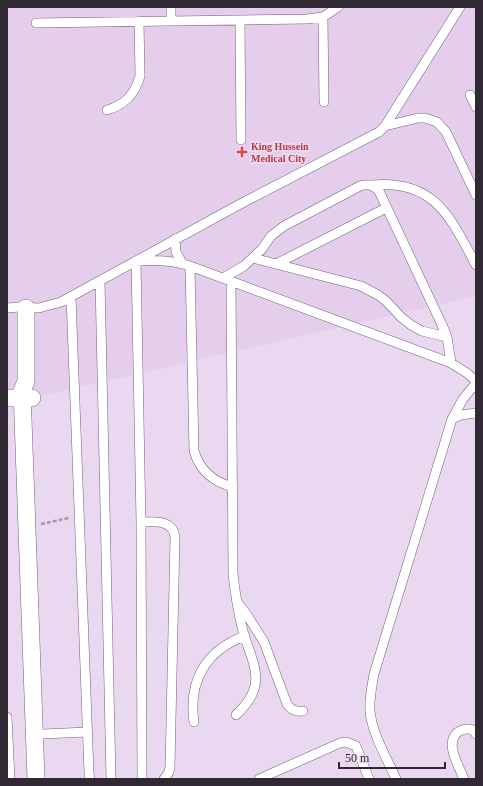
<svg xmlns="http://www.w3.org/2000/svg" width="483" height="786" font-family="Georgia,serif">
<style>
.built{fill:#e5cdec}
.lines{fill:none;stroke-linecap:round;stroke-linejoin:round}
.lane-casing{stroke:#726277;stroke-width:10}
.street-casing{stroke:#726277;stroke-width:18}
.path{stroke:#a597a9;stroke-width:2.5;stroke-dasharray:4 2;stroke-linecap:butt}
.lane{stroke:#fff;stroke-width:9}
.street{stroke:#fff;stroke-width:17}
.health-dot{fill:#e0444e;stroke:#ead8f0;stroke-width:1.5}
.labels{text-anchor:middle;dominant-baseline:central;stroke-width:4;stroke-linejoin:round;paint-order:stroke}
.health-label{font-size:10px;font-weight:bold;fill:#be3a42;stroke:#ead8f0;text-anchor:start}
</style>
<rect width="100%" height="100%" fill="#ead8f0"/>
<path class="built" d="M 7,7 L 476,7 L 476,296 L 28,399 L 7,399 Z"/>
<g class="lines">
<g class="lane-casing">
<path id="lane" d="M 171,7 L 171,21
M 323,17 L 324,102
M 240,20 L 241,140
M 36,23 L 307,19 L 323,17 L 338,7
M 470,95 L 476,107
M 107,110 C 125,105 135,94 140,76 L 139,21
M 385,126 L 418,118 L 425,118 L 437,122 L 446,132 L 476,195
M 371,185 C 435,179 450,217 476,265
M 175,239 L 176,252 L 182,263
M 253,258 L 361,286 L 378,295 L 386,301 L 401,317 L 411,325 L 422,331 L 447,337
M 276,264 L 386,208
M 190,266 L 194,451 C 200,471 213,482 233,487
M 223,278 L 244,266 L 262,249 L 271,236 L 284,226 L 360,186 C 368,183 373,185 379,191 L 443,327 L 447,337 L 451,363
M 100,281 L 111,779
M 231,281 L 233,573 C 235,593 238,612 243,631 C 253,666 269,684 236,715
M 71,297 L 89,773 L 90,779
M 7,308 L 19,307 L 39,308 L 61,302 L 244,202 L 379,132 L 385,126 L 460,7
M 452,419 L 461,415 L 476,413
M 141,522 C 154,522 173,519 175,537 L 170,767 L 169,772 L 164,779
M 238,603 L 247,615 L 264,642 L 287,704 C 291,710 296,712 303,711
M 7,717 L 10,779
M 194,722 C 188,681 206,650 245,636
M 43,734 L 87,732
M 142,779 L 141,522 L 136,261 C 154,260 173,260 190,266 L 451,363 L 467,373 L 476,381
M 259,779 L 340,743 L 346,742 L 356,746 L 369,779
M 396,779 C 387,758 372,734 370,711 C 369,699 372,686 374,674 L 452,419 L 463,399 L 476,383
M 464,779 C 459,766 444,743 458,732 C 463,729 468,728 473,730 L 476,734"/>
</g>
<g class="street-casing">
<path id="street" d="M 26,308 L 26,381 L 22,391 L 36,779
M 7,398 L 32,398"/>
</g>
<path class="path" d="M 41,524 L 69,518"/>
<use href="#lane" class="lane"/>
<use href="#street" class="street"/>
</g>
<path class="health-dot" d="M240 146h4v4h4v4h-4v4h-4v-4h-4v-4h4z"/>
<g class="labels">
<g class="health-label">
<text x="251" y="146">King Hussein<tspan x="251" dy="12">Medical City</tspan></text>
</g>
</g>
<rect width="483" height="786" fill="none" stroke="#302933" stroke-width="16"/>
<path d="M339 762v6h106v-6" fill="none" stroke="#302933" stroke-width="2"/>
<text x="345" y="762" font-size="12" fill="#302933" stroke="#ead8f0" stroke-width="3" paint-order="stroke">50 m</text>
</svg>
